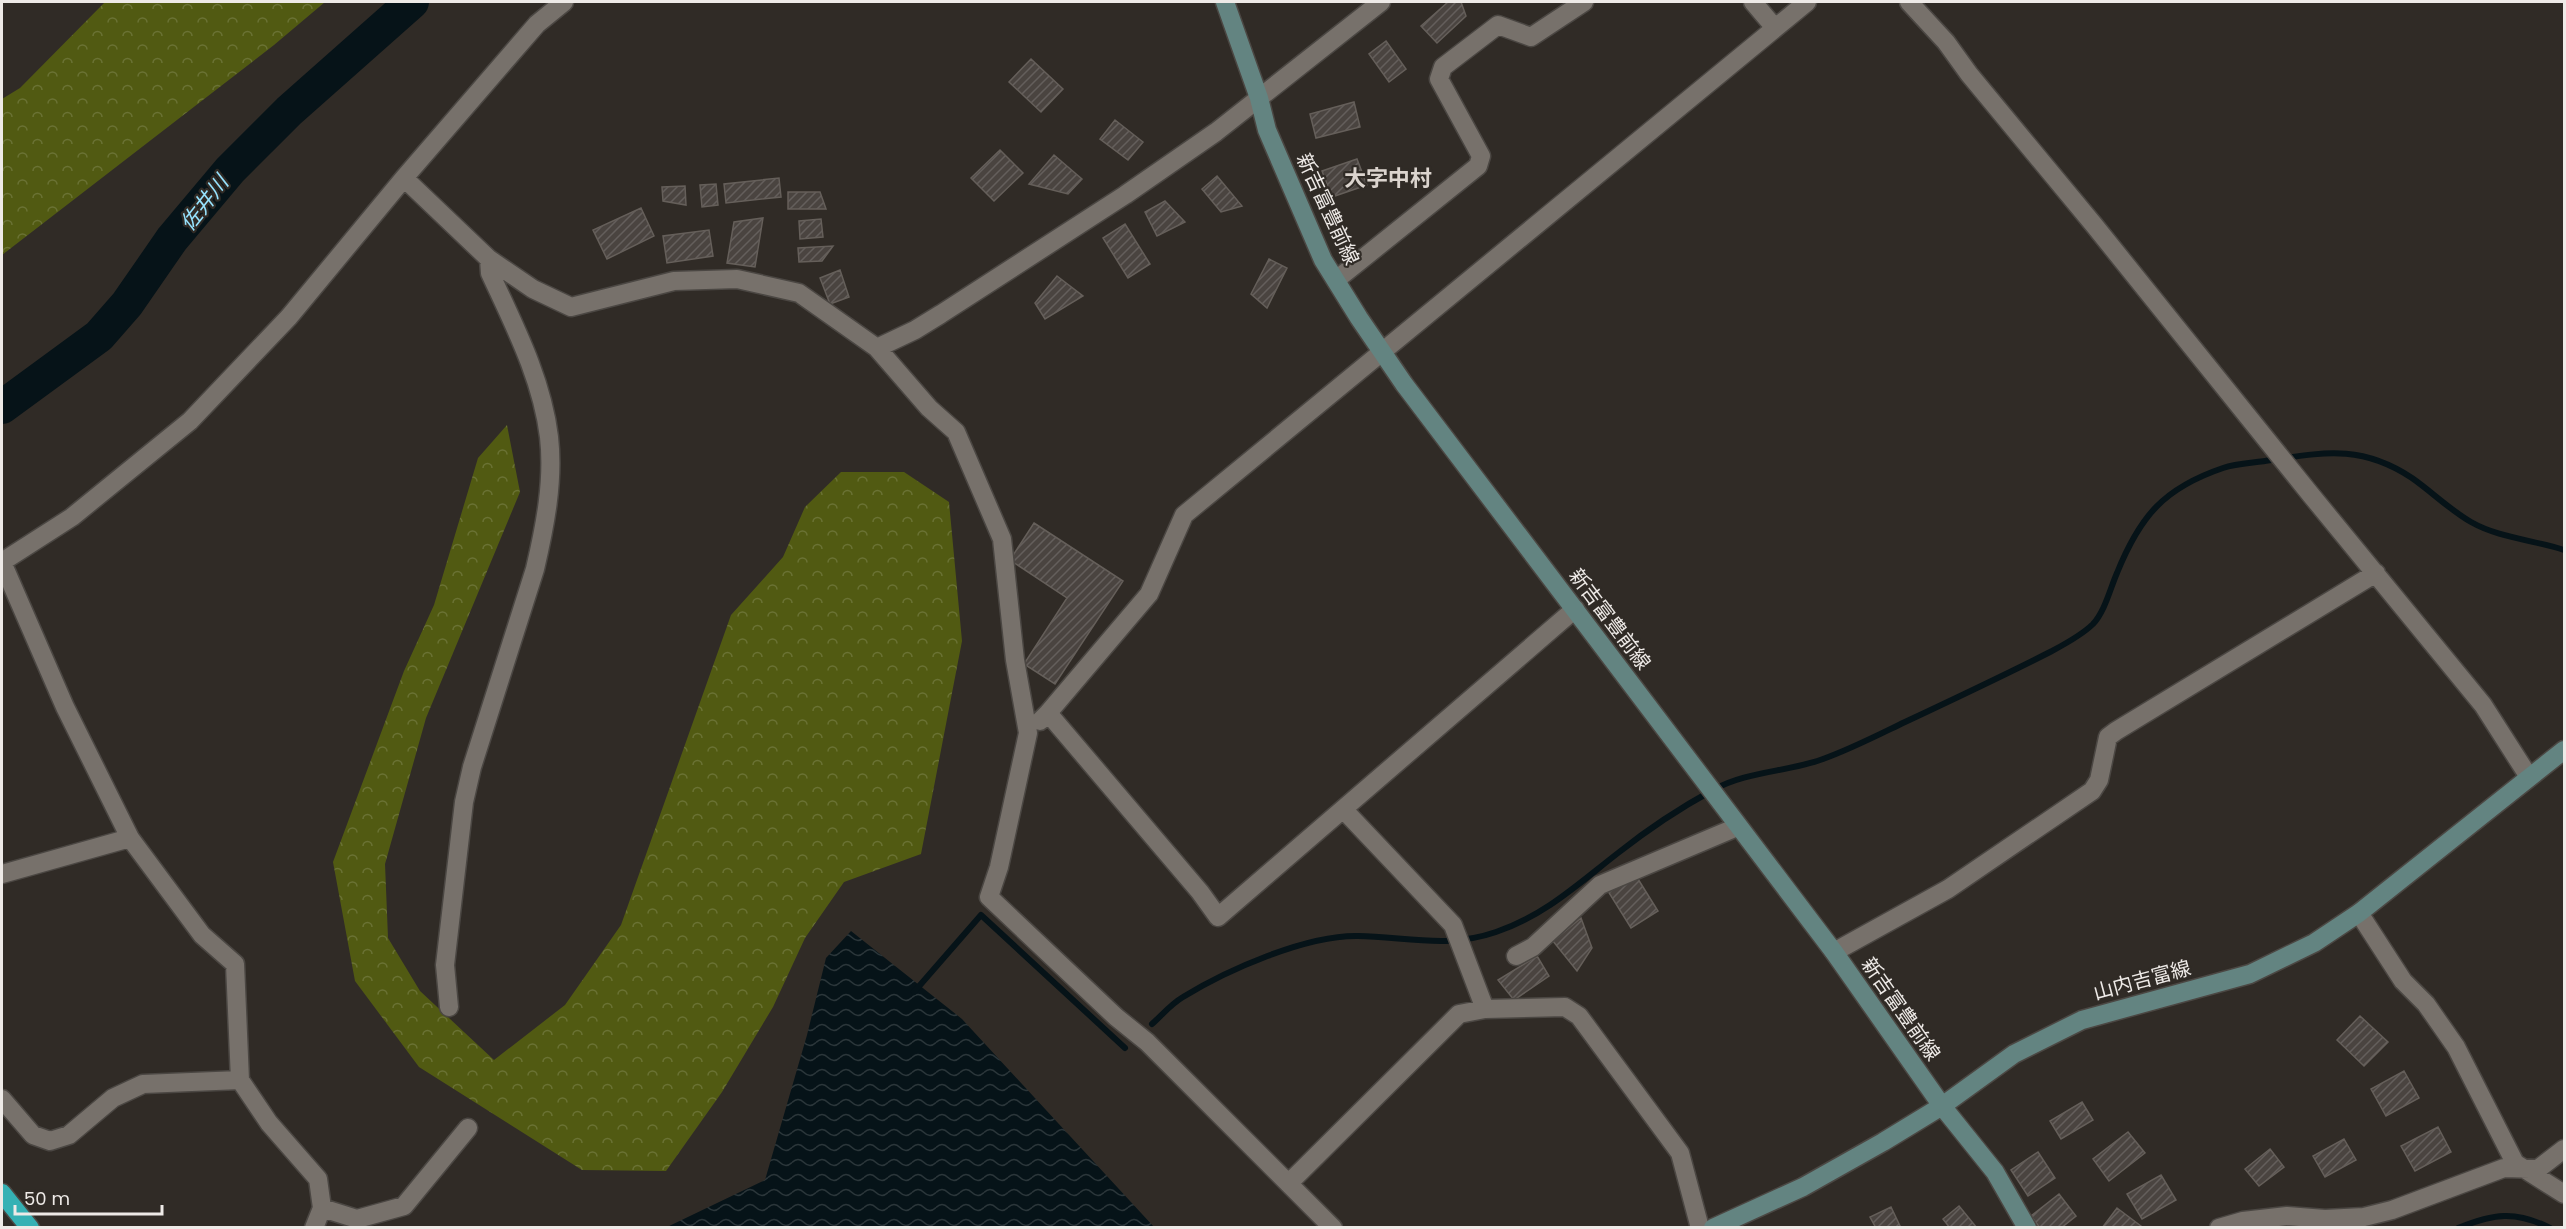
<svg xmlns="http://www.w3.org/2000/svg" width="2566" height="1229" font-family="Poppins,'Noto Sans JP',sans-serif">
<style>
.forest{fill:url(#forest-crowns)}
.water{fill:url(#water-waves)}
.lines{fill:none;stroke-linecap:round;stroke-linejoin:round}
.stream{stroke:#061318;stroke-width:6}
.river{stroke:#061318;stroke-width:34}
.building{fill:url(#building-hatch);stroke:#655f5a;stroke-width:1.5}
.street-casing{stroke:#4b4743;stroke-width:21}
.secondary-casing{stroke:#4b4743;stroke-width:21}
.highway-casing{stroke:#4b4743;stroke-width:21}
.street{stroke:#77716b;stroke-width:18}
.secondary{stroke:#638481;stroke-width:18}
.highway{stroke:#35b1b4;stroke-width:18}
.labels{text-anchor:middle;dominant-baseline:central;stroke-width:4.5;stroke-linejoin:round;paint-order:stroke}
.street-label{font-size:20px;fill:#eeeae7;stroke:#302b26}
.water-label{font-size:21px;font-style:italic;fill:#97e3fe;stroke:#302b26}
.quarter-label{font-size:22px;font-weight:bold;fill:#dbd4ce;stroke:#302b26}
</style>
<defs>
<pattern id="forest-crowns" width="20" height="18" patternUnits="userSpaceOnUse" patternTransform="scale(1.5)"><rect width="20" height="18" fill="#515a12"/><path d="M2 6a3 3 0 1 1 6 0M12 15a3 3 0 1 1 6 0" fill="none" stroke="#6a7234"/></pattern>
<pattern id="water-waves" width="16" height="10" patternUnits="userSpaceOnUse" patternTransform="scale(1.5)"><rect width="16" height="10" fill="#061318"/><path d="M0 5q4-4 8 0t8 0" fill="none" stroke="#2b363a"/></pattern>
<pattern id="building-hatch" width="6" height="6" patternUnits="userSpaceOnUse" patternTransform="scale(1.5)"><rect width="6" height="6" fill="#4a4440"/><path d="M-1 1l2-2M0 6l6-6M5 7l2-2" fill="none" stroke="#645f5c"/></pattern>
</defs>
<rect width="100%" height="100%" fill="#302b26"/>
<path class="forest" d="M 105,2 L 325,2 L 274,45 L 2,255 L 2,99 L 20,88 Z
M 507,425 L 520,492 L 426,718 L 385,864 L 388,938 L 420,991 L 494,1060 L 565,1005 L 621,925 L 731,615 L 783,557 L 805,507 L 841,472 L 904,472 L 949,502 L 962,641 L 921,854 L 844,882 L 805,938 L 773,1007 L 722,1092 L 666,1171 L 582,1170 L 419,1067 L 355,981 L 333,862 L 404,671 L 434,605 L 478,458 Z"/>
<path class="water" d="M 851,931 L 962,1019 L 1154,1227 L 667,1227 L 765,1180 L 807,1035 L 826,958 Z"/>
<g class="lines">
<path class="stream" d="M 914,992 L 981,915 L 1125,1048
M 1152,1024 C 1162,1015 1171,1004 1183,997 C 1227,970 1306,935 1358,936 C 1407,937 1447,949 1496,932 C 1544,916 1578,884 1618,853 C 1647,830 1680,808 1713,790 C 1746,771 1788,772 1823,759 C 1851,749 1878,735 1905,722 C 1954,699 2003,676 2052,651 C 2065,644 2082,635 2093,624 C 2105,611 2110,589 2117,573 C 2140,516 2164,488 2223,468 C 2238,463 2255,463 2271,460 C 2326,452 2362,445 2412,478 C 2432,492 2450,510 2471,522 C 2499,538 2534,540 2564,550
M 2458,1228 C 2493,1214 2515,1210 2550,1228"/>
<path class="river" d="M 2,407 L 99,336 L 127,304 L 172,239 L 230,170 L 289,111 L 412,2"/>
</g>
<path class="building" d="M 1448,2 L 1461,2 L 1466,16 L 1437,43 L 1421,26 Z
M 1386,41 L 1406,69 L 1389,82 L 1369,54 Z
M 1031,59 L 1063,89 L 1041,112 L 1009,82 Z
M 1354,102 L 1360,127 L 1316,138 L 1310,114 Z
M 1115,120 L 1143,142 L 1128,160 L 1100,139 Z
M 1000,150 L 1023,173 L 994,201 L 971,178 Z
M 1054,155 L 1082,179 L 1068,194 L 1029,184 Z
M 1357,159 L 1367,185 L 1332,197 L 1322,171 Z
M 1217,176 L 1242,206 L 1221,212 L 1202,189 Z
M 779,178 L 781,197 L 726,203 L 724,184 Z
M 716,184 L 718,205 L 702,207 L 700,185 Z
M 685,186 L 686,205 L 663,201 L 662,187 Z
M 788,192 L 820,192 L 826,209 L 788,209 Z
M 1165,201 L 1185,222 L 1157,236 L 1145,212 Z
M 641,208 L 654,236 L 607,259 L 593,230 Z
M 763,218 L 755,267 L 727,263 L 734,222 Z
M 821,219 L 823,237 L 800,239 L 799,221 Z
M 1125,224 L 1150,264 L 1128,278 L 1103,238 Z
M 709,230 L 713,256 L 667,263 L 663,236 Z
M 833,246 L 822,261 L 799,262 L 798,248 Z
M 1269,259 L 1287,268 L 1267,308 L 1251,294 Z
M 840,270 L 849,297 L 830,304 L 820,278 Z
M 1057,276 L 1083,296 L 1045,319 L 1035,303 Z
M 1034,523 L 1123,581 L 1055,684 L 1024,664 L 1067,598 L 1010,560 Z
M 1638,879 L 1658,911 L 1631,928 L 1606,888 Z
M 1581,918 L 1592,948 L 1577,971 L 1553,941 Z
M 1537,956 L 1549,976 L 1514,1000 L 1498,980 Z
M 2360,1016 L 2388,1042 L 2364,1066 L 2337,1040 Z
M 2404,1071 L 2419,1098 L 2386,1116 L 2371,1089 Z
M 2082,1102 L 2093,1120 L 2061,1139 L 2050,1121 Z
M 2438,1127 L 2451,1152 L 2415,1171 L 2401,1146 Z
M 2128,1132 L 2145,1153 L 2109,1181 L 2093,1159 Z
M 2344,1139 L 2356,1160 L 2325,1177 L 2313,1156 Z
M 2270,1149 L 2284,1167 L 2259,1186 L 2245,1169 Z
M 2038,1152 L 2055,1178 L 2028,1196 L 2011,1170 Z
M 2161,1175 L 2176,1200 L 2142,1219 L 2127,1194 Z
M 2059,1194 L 2076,1216 L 2061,1228 L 2040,1228 L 2031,1216 Z
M 1959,1206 L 1977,1228 L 1950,1228 L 1943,1219 Z
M 1891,1207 L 1901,1228 L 1876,1228 L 1870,1217 Z
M 2117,1208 L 2141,1226 L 2139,1228 L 2102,1228 Z"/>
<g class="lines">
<g class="street-casing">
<path id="street" d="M 1753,2 L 1775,28
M 1909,2 L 1946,42 L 1969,74 L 2094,225 L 2311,495 L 2483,705 L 2529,777
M 404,178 L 489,259 L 533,289 L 571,307 L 674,281 L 737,279 L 799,293 L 877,348 L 915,330 L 941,314 L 1125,195 L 1216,132 L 1381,2
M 1336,280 L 1478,166 L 1481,156 L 1439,79 L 1443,67 L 1498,25 L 1531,37 L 1584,2
M 877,348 L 929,408 L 956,432 L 1002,539 L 1015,660 L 1028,733 L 999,867 L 989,897 L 1116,1017 L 1147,1042 L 1333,1228
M 2,562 L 72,517 L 190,421 L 289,317 L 404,178 L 537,24 L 564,2
M 2,562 L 65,707 L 130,838 L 202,935 L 235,964 L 240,1080 L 269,1123 L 318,1179 L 322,1208 L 314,1228
M 1048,713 L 1149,594 L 1184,515 L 1807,2
M 1040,721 L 1048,713 L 1200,892 L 1218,917 L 1575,609
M 1343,809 L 1453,925 L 1485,1009
M 2,874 L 130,838
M 2359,913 L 2403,981 L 2426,1004 L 2456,1047 L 2515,1163 L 2564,1194
M 1834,952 L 1948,889 L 2092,791 L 2099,780 L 2108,737 L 2116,731 L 2376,573
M 1516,956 L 1533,947 L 1600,885 L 1737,827
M 449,1007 L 445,965 L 464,802 L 472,767 L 535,569 C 545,526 554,481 549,437 C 542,379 514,325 490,273 L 489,259
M 2,1099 L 33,1135 L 50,1141 L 69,1135 L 113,1098 L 143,1084 L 240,1080
M 1289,1183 L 1459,1014 L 1485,1009 L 1565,1007 L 1579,1016 L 1680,1153 L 1700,1228
M 322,1208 L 357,1219 L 404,1206 L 468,1128
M 2219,1228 L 2243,1221 L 2287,1216 L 2325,1219 L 2364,1217 L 2392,1210 L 2504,1168 L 2538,1169 L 2564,1149"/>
</g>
<g class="secondary-casing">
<path id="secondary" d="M 1225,2 L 1259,98 L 1267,130 L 1323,260 L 1359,318 L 1404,384 L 1834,952 L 1942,1106 L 1995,1172 L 2027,1228
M 1713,1228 L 1803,1187 L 1883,1142 L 1942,1106 L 2014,1054 L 2082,1020 L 2250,974 L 2314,943 L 2359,913 L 2564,750"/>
</g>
<g class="highway-casing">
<path id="highway" d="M 2,1193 L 30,1228"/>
</g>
<use href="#street" class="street"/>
<use href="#secondary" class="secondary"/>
<use href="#highway" class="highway"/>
</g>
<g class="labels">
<g class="street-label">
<text transform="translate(1328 209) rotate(65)">新吉富豊前線</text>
<text transform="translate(1610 619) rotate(53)">新吉富豊前線</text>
<text transform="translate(2142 980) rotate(-15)">山内吉富線</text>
<text transform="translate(1901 1009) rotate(55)">新吉富豊前線</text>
</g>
<g class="water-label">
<text transform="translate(204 203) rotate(-52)">佐井川</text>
</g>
<g class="quarter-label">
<text x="1388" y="178">大字中村</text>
</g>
</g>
<rect width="2566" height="1229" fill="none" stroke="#eeeae7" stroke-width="6"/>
<path d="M15 1205v9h147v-9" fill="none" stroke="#eeeae7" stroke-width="3"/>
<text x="24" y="1205" font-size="18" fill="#eeeae7" stroke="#302b26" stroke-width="4.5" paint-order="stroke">50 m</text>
</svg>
